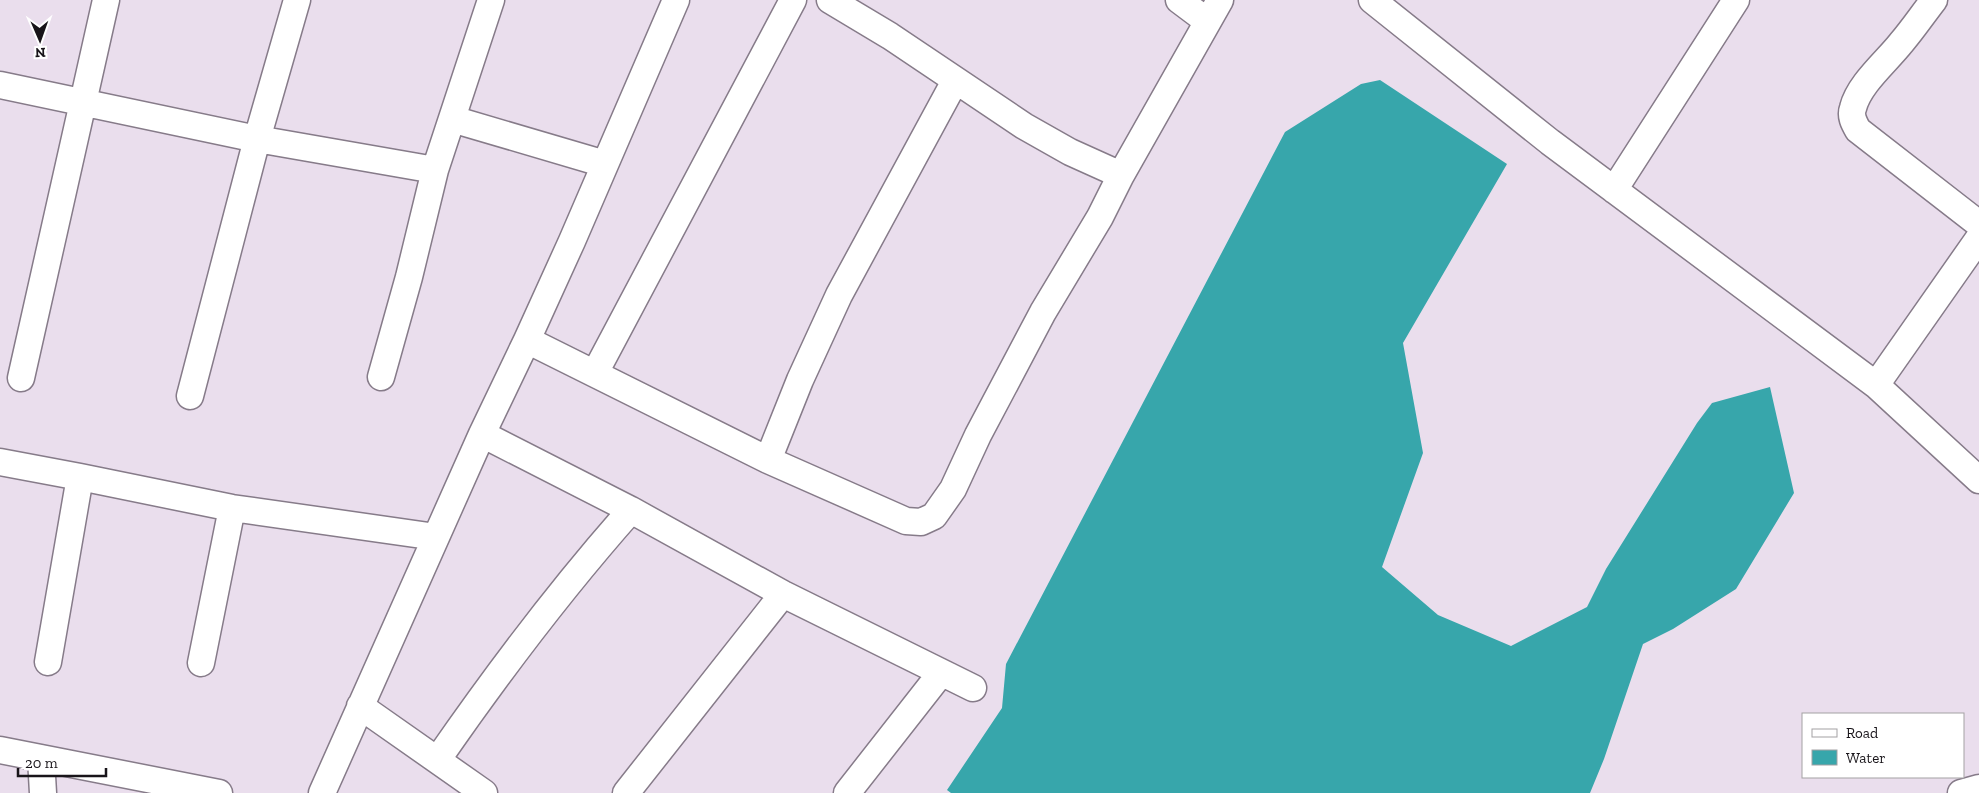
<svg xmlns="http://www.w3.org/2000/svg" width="1979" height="793" font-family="'Zilla Slab',serif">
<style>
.water{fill:#37a6ab}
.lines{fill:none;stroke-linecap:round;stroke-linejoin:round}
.street-casing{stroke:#867b89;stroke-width:29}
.street{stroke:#fff;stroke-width:26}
</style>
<rect width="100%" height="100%" fill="#eadeed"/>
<path class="water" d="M 1380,80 L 1507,164 L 1403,343 L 1423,453 L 1382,567 L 1438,615 L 1511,646 L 1587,607 L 1606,569 L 1697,423 L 1712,403 L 1770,387 L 1794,493 L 1736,589 L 1673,629 L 1643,644 L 1604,759 L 1590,793 L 951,793 L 947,790 L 1002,708 L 1006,664 L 1285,132 L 1361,84 Z"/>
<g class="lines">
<g class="street-casing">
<path id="street" d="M 830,0 L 890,36 L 1024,126 L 1070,152 L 1121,175
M 1179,0 L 1207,21
M 1372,0 L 1550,142 L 1876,385 L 1979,480
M 1934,0 C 1923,14 1913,29 1901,43 C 1886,62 1859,84 1853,108 C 1850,116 1854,123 1858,130 L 1979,224
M 0,85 L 257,139 L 435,170
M 452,119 L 605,164
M 1614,190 L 1736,0
M 527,340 L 768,460 L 800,380 L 839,295 L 955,81
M 595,373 L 793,0
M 381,377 L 409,277 L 435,170 L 491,0
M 21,378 L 106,0
M 1876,385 L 1979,238
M 190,396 L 257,139 L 297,0
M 482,434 L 631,510 L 783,594 L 973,688
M 768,460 L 906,521 L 921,522 L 934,516 L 953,489 L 978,435 L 1043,312 L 1100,217 L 1121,175 L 1220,0
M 0,462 L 80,477 L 232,508 L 436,537
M 48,662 L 80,477
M 201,663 L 232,508
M 360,706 L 484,793
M 0,750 L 219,793
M 41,758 L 43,793
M 438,759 C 499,671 560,590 631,510
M 322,793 L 482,434 L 527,340 L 572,241 L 676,0
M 626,793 L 783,594
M 847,793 L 941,673
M 1961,793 L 1979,788"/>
</g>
<use href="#street" class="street"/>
</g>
<rect x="1802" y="713" width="162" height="65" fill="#ffffff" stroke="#a3a1a3"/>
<rect x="1812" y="729" width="25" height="8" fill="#ffffff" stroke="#a3a1a3"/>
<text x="1846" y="738" font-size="15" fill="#181419">Road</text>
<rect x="1812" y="750" width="25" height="15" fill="#37a6ab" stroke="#a3a1a3"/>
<text x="1846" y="763" font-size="15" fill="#181419">Water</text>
<g transform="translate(40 40) rotate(178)" stroke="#ffffff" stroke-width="4" paint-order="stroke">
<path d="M0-4L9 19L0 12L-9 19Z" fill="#181419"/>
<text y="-8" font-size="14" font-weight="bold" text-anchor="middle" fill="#181419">N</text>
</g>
<path d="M18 768v8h88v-8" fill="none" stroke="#181419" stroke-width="2.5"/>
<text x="25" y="768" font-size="15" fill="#181419" stroke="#ffffff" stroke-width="4" paint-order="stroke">20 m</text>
</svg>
